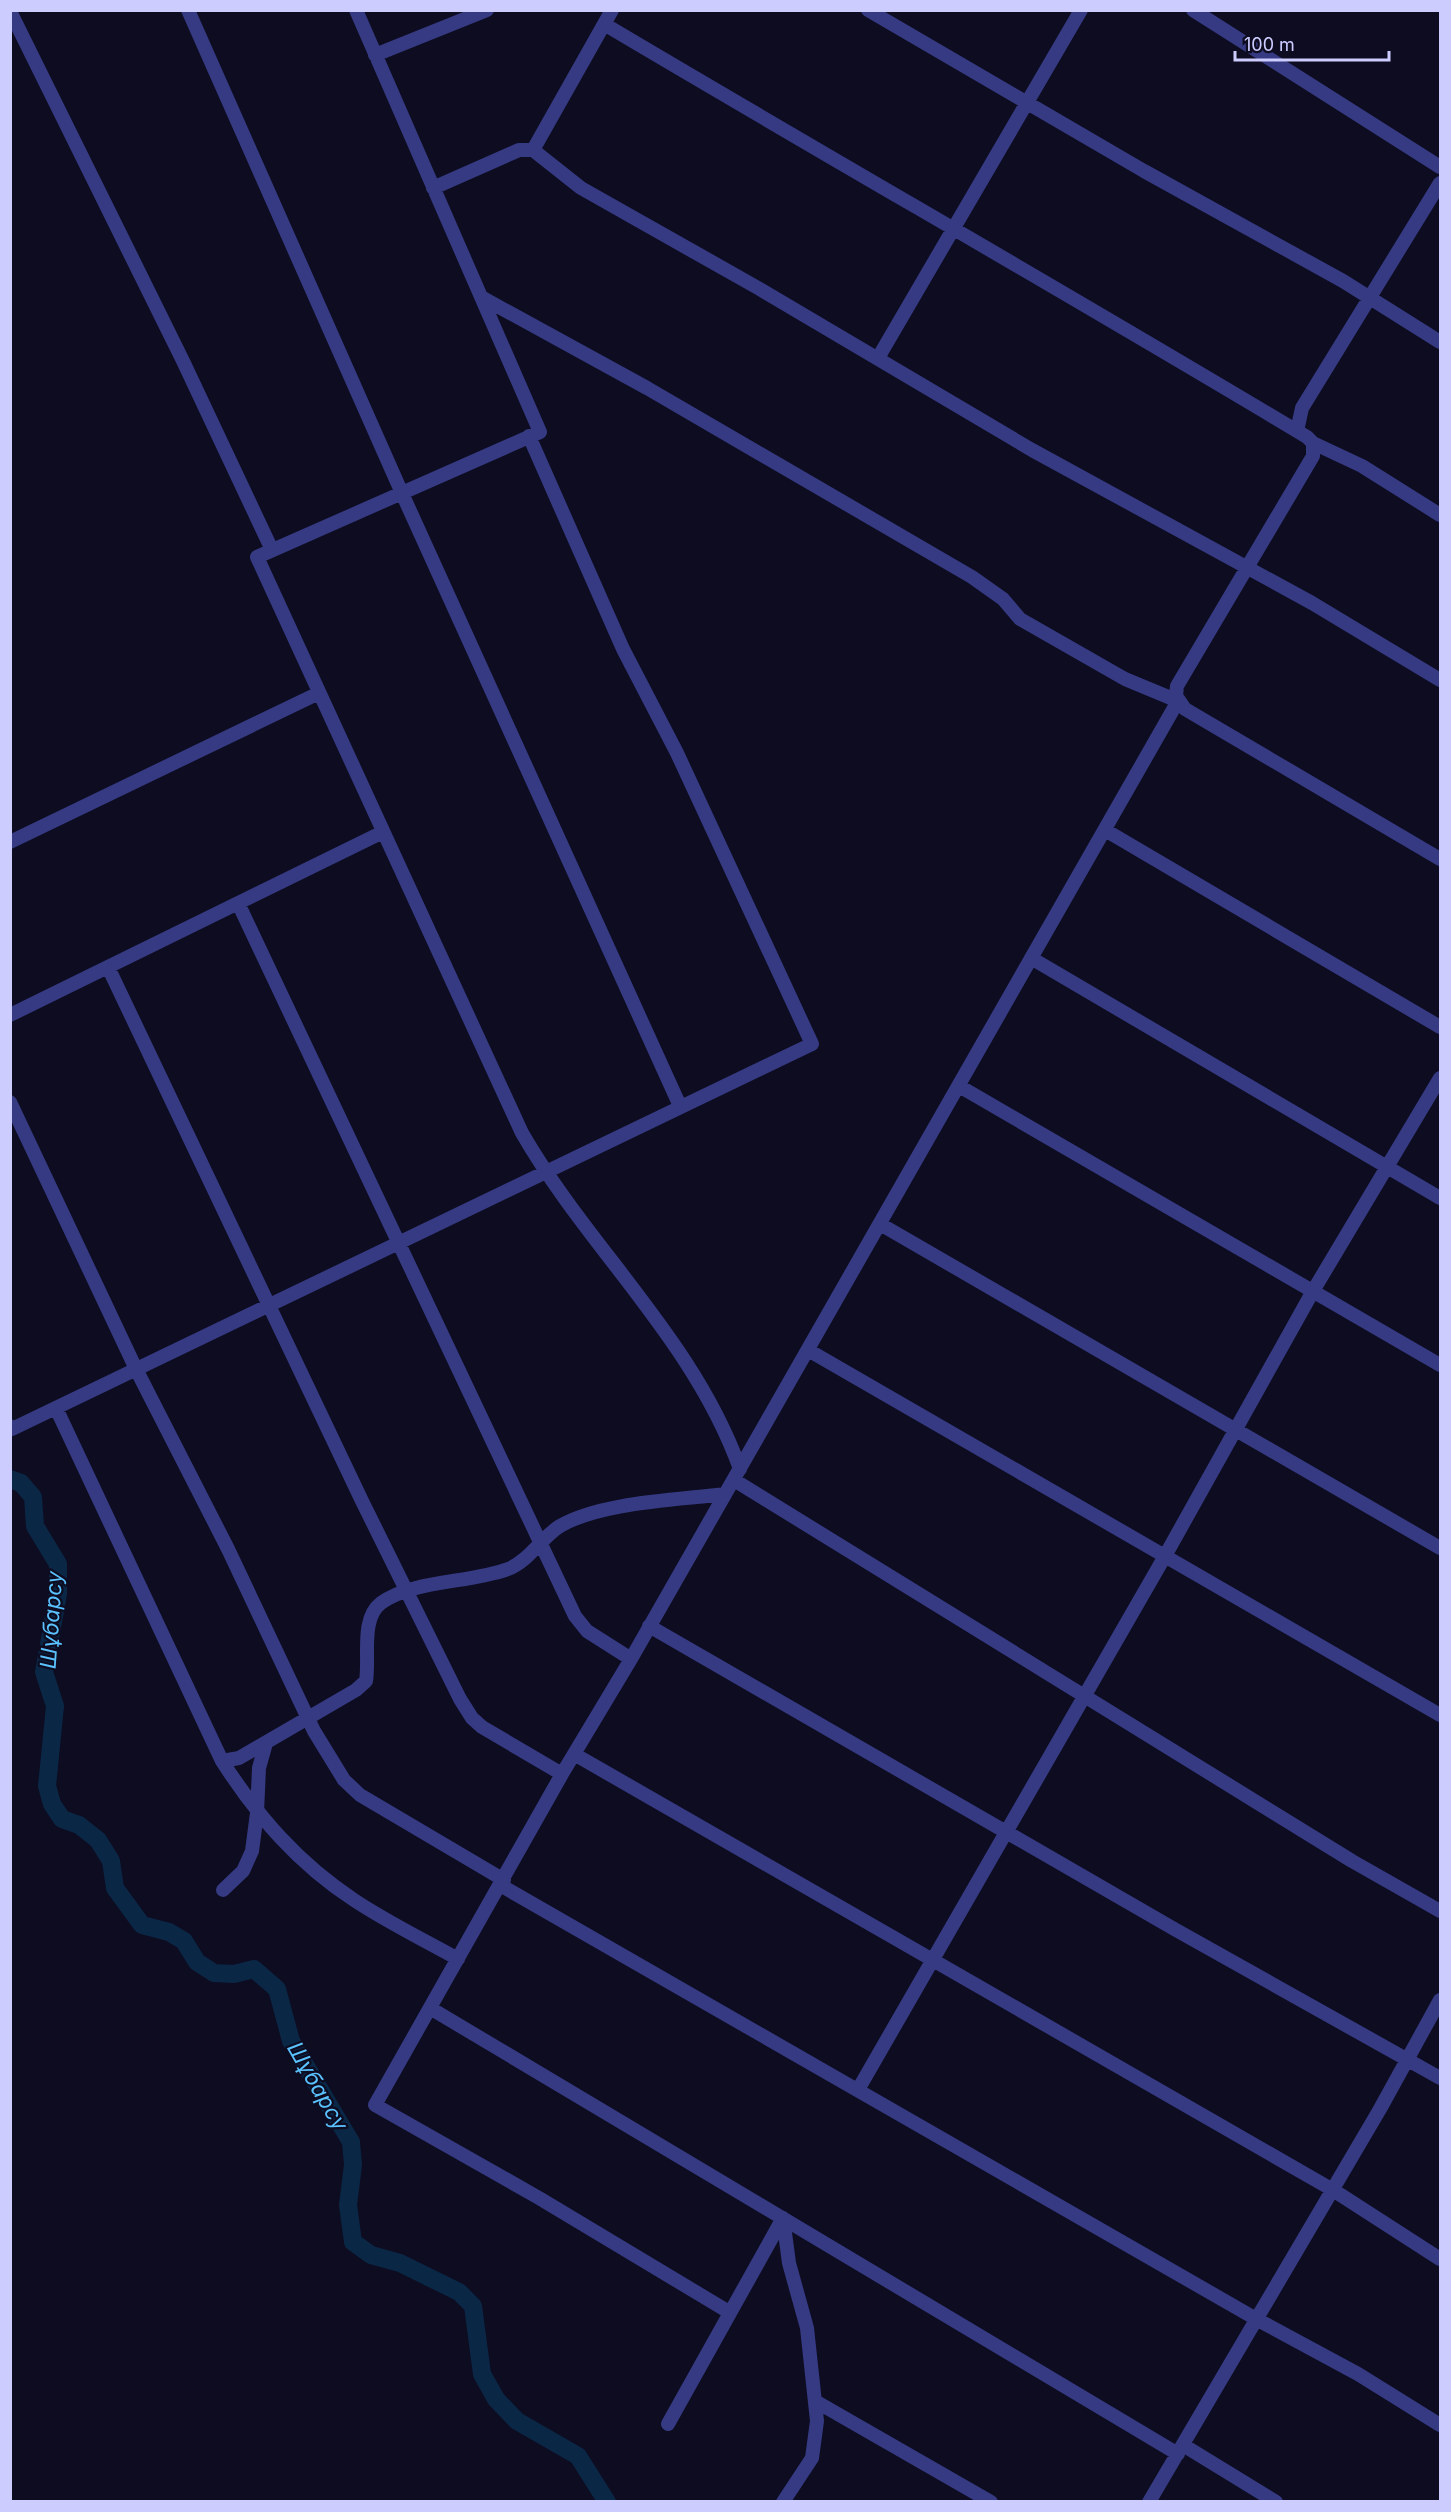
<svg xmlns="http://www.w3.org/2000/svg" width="1451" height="2512" font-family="Inter,sans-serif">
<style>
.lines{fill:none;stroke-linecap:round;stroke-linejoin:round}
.river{stroke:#0a2746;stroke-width:18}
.minor{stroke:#353a82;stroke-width:14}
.labels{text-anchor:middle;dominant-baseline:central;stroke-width:4.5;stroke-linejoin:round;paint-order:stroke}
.water-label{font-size:22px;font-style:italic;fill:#5ac2ff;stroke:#0e0c21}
</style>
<rect width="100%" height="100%" fill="#0e0c21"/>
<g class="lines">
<path class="river" d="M 10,1479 L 21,1483 L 33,1497 L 35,1526 L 58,1564 L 58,1594 L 44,1672 L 55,1706 L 47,1786 L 52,1804 L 62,1819 L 79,1825 L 98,1840 L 111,1861 L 115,1888 L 142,1925 L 169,1932 L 184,1941 L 197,1962 L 214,1973 L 234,1974 L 254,1969 L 277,1989 L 291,2041 L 351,2142 L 353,2165 L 348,2205 L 353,2242 L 371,2255 L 400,2263 L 459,2292 L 473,2306 L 482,2374 L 496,2399 L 517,2421 L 578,2456 L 607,2502"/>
<path class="minor" d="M 188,10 L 401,491 L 680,1106
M 356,10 L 540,432 L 257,557 L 522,1133 C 589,1249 694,1340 740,1469
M 868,10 L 1144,171 L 1343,281 L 1440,342
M 1193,10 L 1440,167
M 10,11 L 183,361 L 272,550
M 604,24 C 838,163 1074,297 1307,437 L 1313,443 L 1362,466 L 1440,515
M 375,55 L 487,10
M 533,150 L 612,10
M 433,188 L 519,150 L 533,150 L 581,188 L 758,288 L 1032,450 L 1312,603 L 1440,680
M 481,297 L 647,388 L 972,577 L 1003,599 L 1020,619 L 1125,679 L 1178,701
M 878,358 L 1081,10
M 1297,431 L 1302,408 L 1440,183
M 1313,443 L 1313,456 L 1177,686 L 1176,696 L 1185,709 L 1440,859
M 1105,830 L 1440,1027
M 10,842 L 319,693
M 238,903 L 575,1616 L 587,1631 L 631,1659
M 1031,958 L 1440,1198
M 108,967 L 362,1501 L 460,1699 L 472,1718 L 482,1727 L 562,1774
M 10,1015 L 383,832
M 959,1086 L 1440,1365
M 10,1102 L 136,1369 L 228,1549 L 314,1731 L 344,1780 L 360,1795 L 504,1880
M 880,1224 L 1440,1548
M 808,1350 L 1440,1715
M 56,1408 L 222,1761 C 258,1817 298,1863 354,1900 C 387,1922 424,1940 458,1959
M 10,1426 L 12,1429 L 812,1044 L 677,753 L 623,649 L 529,436
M 734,1480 L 1352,1861 L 1440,1911
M 649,1626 L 1176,1930 L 1440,2078
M 574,1754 L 1333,2190 L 1440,2259
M 222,1761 L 239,1758 L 356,1690 L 366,1681 C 370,1658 360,1619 381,1603 C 412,1580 471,1583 508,1569 C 529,1561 542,1537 560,1526 C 601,1502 678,1500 725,1494
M 500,1885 L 1258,2320 L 1358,2374 L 1440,2425
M 223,1890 L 243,1871 L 252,1851 L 257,1813 L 259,1768 L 266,1743
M 430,2008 L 1178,2454
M 859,2088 L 1165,1556 L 1313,1291 L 1440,1078
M 729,2312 L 539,2198 L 375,2105 L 562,1774 L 631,1659 L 1178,701
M 815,2401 L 991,2502
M 668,2424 L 783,2218
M 1183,2445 L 1276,2502
M 783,2502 L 812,2458 L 817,2421 L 807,2328 L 789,2263 L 783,2218
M 1149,2502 L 1380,2109 L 1440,2000"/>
</g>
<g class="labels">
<g class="water-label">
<text transform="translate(51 1620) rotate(-86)">Шұбарсу</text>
<text transform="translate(318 2086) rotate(60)">Шұбарсу</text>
</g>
</g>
<rect width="1451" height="2512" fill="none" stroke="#cdccff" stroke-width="24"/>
<path d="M1235 51v9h154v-9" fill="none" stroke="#cdccff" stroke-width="3"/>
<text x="1244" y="51" font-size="18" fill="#cdccff" stroke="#0e0c21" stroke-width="4.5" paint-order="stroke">100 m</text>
</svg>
